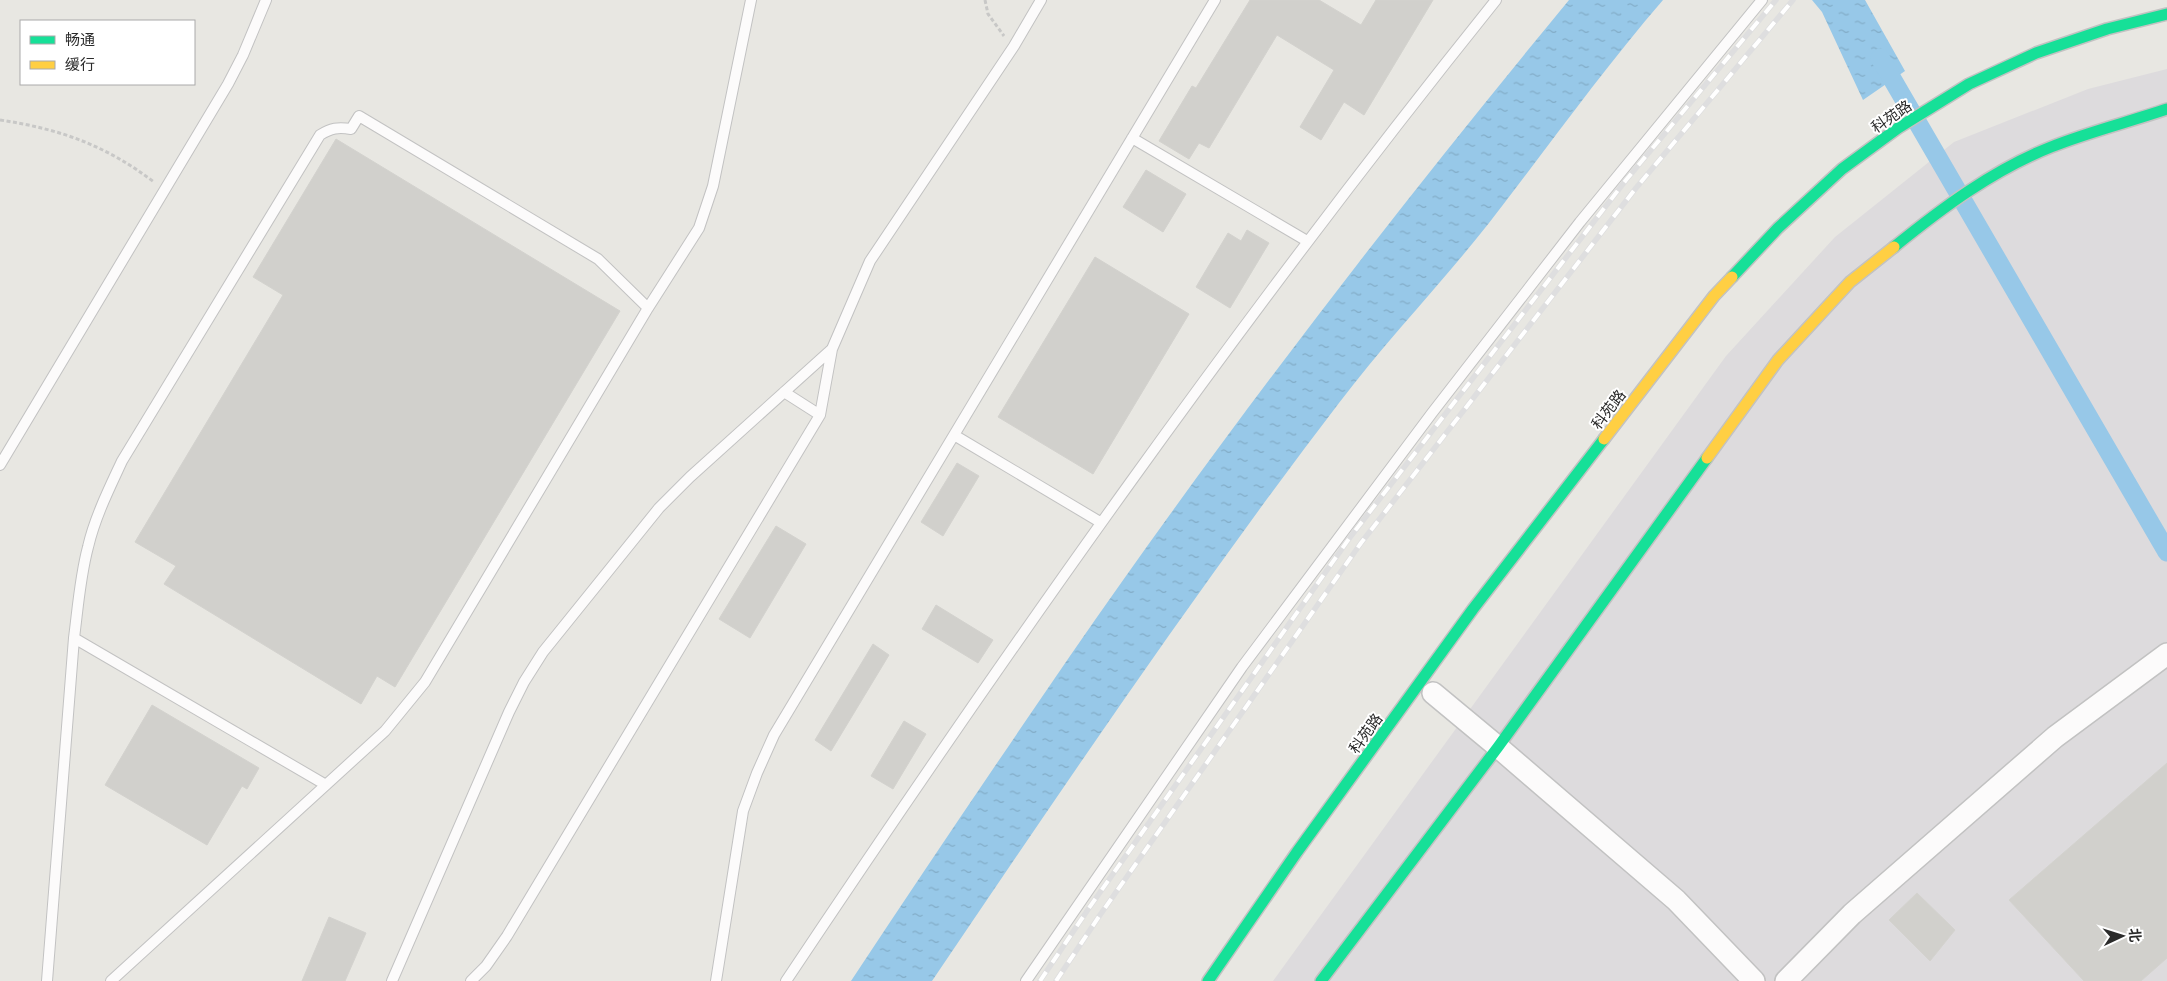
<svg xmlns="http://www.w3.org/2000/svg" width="2167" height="981" font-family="Barlow,'Noto Sans SC',sans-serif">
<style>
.industrial{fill:#dddbdd}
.water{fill:url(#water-ripples)}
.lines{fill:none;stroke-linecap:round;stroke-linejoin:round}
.canal{stroke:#97c8e8;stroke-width:19}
.building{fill:#d1d0cc;stroke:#d3d2ce}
.lane-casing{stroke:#c2c2c2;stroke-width:12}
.street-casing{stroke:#c2c2c2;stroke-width:24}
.fast-casing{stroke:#c2c2c2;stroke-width:14}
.slow-casing{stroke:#c2c2c2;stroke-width:14}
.path{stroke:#c8c8c7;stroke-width:3;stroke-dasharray:4 2.5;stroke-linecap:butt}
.lane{stroke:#fcfbfb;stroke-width:10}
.street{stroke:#fcfbfb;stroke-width:21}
.fast{stroke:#16e098;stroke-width:11}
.slow{stroke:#ffcf43;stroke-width:11}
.rail-casing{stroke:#dededf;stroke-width:5.5}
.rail{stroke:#fff;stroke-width:4;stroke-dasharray:11;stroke-linecap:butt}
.labels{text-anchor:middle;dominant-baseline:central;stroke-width:4;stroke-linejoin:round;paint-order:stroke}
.street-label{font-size:15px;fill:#2b2b2b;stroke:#fff}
</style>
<defs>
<pattern id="water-ripples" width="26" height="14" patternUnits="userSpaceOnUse" patternTransform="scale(1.25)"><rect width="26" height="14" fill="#97c8e8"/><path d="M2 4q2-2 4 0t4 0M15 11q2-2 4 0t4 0" fill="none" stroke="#82acc7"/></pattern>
</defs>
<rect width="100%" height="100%" fill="#e8e7e2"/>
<path class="industrial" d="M 2167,69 L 2167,981 L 1273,981 L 1726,356 L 1835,237 L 1954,142 L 2088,89 Z"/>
<path class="water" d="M 1569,0 L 1663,0 C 1601,72 1547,148 1489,223 C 1441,284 1386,341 1339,403 C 1196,590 1064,786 932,981 L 851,981 C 923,872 996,764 1070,656 C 1226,430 1394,212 1569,0 Z
M 1812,0 L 1865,0 L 1905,71 L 1863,100 L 1822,12 Z"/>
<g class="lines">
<path class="canal" d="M 1880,58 L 2167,552"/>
</g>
<path class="building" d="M 1250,0 L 1319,0 L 1361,25 L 1376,0 L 1433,0 L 1364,115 L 1344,102 L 1321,140 L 1300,127 L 1334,70 L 1277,35 L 1209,148 L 1199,143 L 1189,159 L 1159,141 L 1192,86 L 1196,88 Z
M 336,139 L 620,311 L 395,687 L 377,676 L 361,704 L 164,584 L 176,566 L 135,542 L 283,295 L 253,277 Z
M 1146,170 L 1186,194 L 1163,232 L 1123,207 Z
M 1247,230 L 1269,243 L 1230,308 L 1196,287 L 1228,233 L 1241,241 Z
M 1095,257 L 1189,314 L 1093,474 L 998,417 Z
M 957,463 L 979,476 L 943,536 L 921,522 Z
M 776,526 L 806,544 L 750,638 L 719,619 Z
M 936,605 L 993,640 L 978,663 L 922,629 Z
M 873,644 L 889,655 L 831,751 L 815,740 Z
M 152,705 L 259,768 L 247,789 L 242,786 L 207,845 L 105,785 Z
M 904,721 L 926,734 L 893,789 L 871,776 Z
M 2167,763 L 2167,958 L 2141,981 L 2084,981 L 2009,900 Z
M 1917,893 L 1955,930 L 1930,961 L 1889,920 Z
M 329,917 L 366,933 L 345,981 L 302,981 Z"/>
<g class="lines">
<g class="lane-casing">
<path id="lane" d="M 1132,138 L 1307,241
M 784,392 L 820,415
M 954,435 L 1100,522
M 0,465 L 228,84 L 243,55 L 266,0
M 74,638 L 326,785
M 47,981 L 74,638 C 78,607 80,577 88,547 C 95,517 109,489 122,461 L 320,135 C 331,128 338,127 351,129 L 359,116 L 598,259 L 648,308
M 111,981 L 385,731 L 425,682 L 648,308 L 699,228 L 713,186 L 751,0
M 392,981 L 509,712 L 524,682 L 543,652 L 659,508 L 690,477 L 832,349 L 870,261 L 1014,46 L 1041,0
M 471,981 L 486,966 L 507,936 L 820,415 L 832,349
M 716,981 L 743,811 L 757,773 L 774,735 L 1215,0
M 786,981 C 1010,645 1243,315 1496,0
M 1026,981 L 1242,667 L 1432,413 L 1580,222 L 1762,0"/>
</g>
<g class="street-casing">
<path id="street" d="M 1433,693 L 1498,747 L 1676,900 L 1754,981
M 1786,981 L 1852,914 L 2055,737 L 2167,654"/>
</g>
<g class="fast-casing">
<path id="fast" d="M 1894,247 C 1942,208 1993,170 2051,147 C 2088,132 2129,122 2167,109
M 1732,277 L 1778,228 L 1842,169 L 1898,128 L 1969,84 L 2036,53 L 2107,29 L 2167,14
M 1208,981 L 1297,852 L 1473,609 L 1604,439
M 1321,981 L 1498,747 L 1707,458"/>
</g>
<g class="slow-casing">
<path id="slow" d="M 1604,439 L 1714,296 L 1732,277
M 1707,458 L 1778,360 L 1850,282 L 1894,247"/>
</g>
<path class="path" d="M 985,0 L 988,14 L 1004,36
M 0,120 C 60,129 105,145 154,182"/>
<use href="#lane" class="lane"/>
<use href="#street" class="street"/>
<use href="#fast" class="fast"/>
<use href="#slow" class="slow"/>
<g class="rail-casing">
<path id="rail" d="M 1040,981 L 1089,908 L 1351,536 L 1626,180 L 1776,0
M 1056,981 L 1100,915 L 1361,543 L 1636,188 L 1793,0"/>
</g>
<use href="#rail" class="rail"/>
</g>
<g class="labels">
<g class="street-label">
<text transform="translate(1891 116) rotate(-34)">科苑路</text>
<text transform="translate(1608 409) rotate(-52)">科苑路</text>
<text transform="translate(1365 733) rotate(-54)">科苑路</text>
</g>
</g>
<rect x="20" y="20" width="175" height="65" fill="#ffffff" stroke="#aaaaaa"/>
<rect x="30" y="36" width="25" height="8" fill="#16e098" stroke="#aaaaaa"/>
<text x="65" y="45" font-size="15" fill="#2b2b2b">畅通</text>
<rect x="30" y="61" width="25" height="8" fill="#ffcf43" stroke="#aaaaaa"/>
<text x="65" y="70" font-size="15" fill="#2b2b2b">缓行</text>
<g transform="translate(2122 936) rotate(86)" stroke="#ffffff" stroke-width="4" paint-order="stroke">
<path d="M0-4L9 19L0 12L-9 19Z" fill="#2b2b2b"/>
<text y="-8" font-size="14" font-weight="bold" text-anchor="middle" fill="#2b2b2b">北</text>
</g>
</svg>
